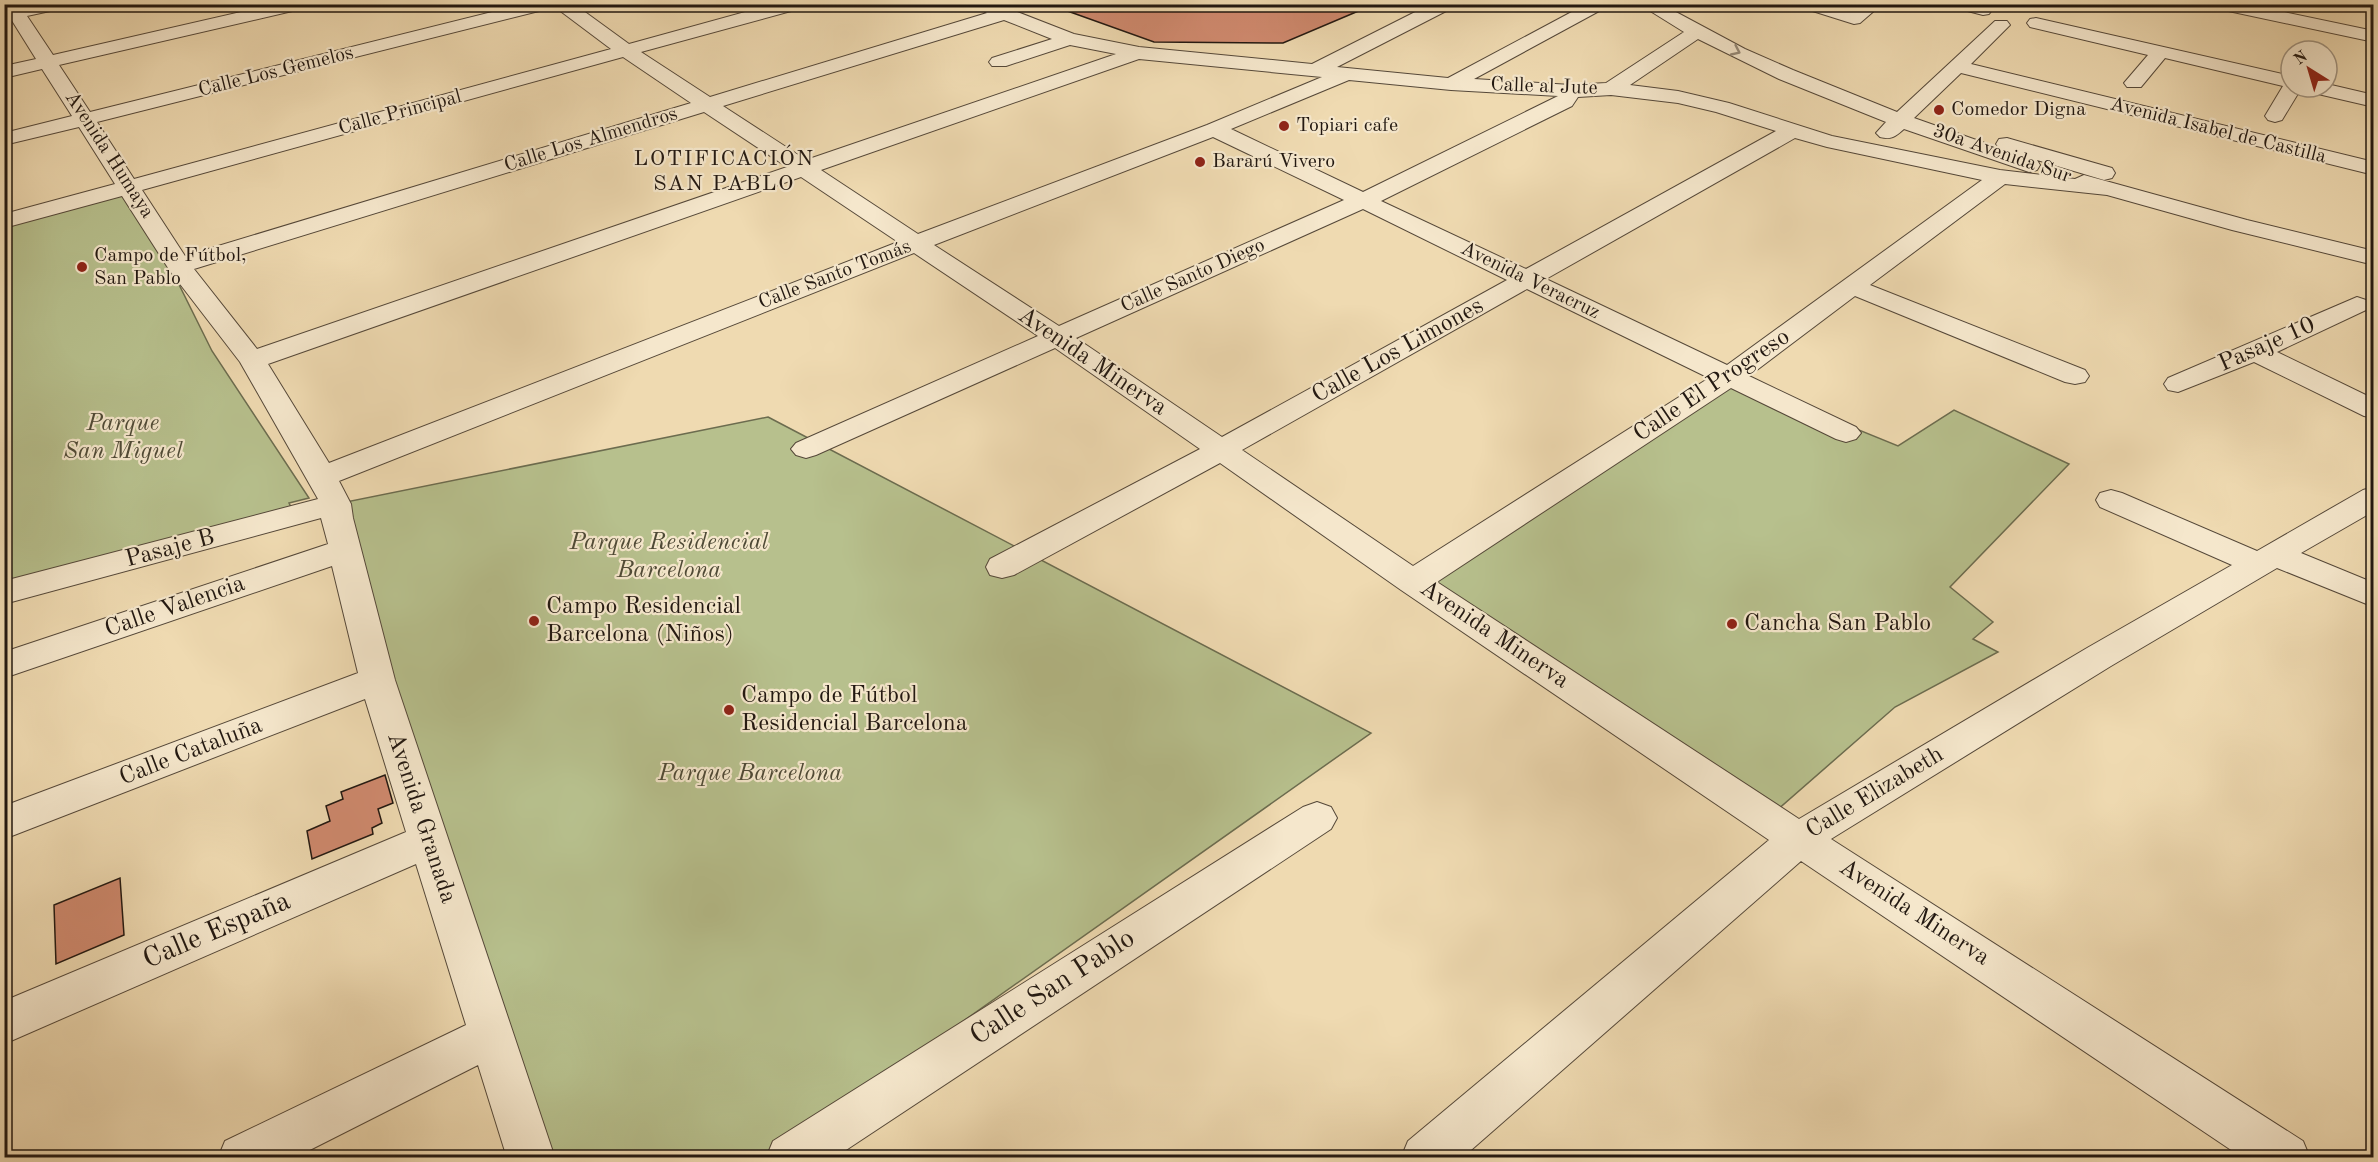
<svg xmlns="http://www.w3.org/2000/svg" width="2378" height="1162" font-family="'Old Standard TT',serif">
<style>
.green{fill:#b7c08d;stroke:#6c6c4f;stroke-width:1.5}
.building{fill:#d08a6f;stroke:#221811;stroke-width:1.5}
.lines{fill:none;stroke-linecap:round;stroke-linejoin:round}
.minor-casing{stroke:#554839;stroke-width:2}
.minor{fill:#f5e7cc;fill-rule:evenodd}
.oneway{stroke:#968a78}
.poi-dot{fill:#8f2418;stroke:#f5e7cc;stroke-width:2}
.labels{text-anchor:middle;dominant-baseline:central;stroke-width:4.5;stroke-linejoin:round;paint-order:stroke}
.far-street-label{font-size:20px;fill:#221811;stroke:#f5e7cc}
.far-poi-label{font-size:20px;fill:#221811;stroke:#f5e7cc;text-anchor:start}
.far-neighbourhood-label{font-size:22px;letter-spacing:1.5px;fill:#221811;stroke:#f5e7cc}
.street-label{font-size:24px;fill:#221811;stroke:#f5e7cc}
.park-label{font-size:24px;font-style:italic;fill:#4f4a36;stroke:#f5e7cc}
.poi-label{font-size:24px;fill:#221811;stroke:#f5e7cc;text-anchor:start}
.near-street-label{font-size:28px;fill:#221811;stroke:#f5e7cc}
</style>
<rect width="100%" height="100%" fill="#efdab1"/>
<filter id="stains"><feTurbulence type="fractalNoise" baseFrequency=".00333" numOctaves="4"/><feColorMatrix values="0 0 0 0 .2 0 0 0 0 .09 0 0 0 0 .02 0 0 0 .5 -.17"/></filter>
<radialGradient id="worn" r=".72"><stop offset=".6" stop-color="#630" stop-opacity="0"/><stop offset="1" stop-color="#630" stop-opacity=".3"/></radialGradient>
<path class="green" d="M 130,186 L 212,351 L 309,498 L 289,503 L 295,515 L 5,592 L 5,221 Z
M 1729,377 L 1898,446 L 1954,410 L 2069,464 L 1950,587 L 1993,622 L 1973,639 L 1998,652 L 1895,707 L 1768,818 L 1413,582 Z
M 768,417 L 1371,733 L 771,1157 L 531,1157 L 336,504 Z"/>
<path class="building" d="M 1060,4 L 1375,4 L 1283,43 L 1154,42 L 1059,8 Z
M 385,775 L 393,803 L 378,809 L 382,823 L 372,828 L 373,834 L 312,859 L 307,831 L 330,821 L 326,806 L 343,799 L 341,792 Z
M 120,878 L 124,935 L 56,964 L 54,905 Z"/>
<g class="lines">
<g class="minor-casing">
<path id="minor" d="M 29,4 L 66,4 L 64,8 L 27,16 L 53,55 L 276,4 L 309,4 L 301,9 L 59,65 L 90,112 L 524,4 L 574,4 L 629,44 L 774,4 L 804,4 L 802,8 L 641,52 L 710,97 L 987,13 L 972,4 L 997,4 L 1074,34 L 1139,47 L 1312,64 L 1431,4 L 1454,4 L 1452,8 L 1337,67 L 1448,78 L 1581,7 L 1587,4 L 1612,4 L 1474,79 L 1571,85 L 1606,83 L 1684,32 L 1639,4 L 1661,4 L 1745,49 L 1793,70 L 1897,112 L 1995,21 L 2007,21 L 2010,25 L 1971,64 L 2374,162 L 2374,175 L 1961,73 L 1914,118 L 1999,148 L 1996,144 L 1999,139 L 2007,138 L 2112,168 L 2115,173 L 2112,178 L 2104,180 L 2017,154 L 2037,160 L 2040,165 L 2037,170 L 2029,172 L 1904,129 C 1895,137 1891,140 1880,137 L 1876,133 L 1886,122 L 1779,79 L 1698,39 L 1630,85 L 1678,91 L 1729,103 L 1832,136 L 2000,170 L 2075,179 L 2084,175 L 2247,220 L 2374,251 L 2374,265 L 2232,230 L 2107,195 L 2005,184 L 1870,285 L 2085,370 L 2089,376 L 2085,382 L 2075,384 L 2065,382 L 1855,296 L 1749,376 L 1856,427 L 1861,433 L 1856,439 L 1846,442 L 1836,439 L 1731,388 L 1437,582 L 1799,819 L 2087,648 L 2232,565 L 2100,507 L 2096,500 L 2100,493 L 2111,490 L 2122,493 L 2257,551 L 2363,490 L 2374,487 L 2374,511 L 2301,553 L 2374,583 L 2374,607 L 2277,568 L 2111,666 L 1831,839 L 2303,1141 L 2310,1158 L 2243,1158 L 1801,861 L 1462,1158 L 1401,1158 L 1408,1141 L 1769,840 L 1401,590 L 1220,463 L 1014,575 L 1002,578 L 990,575 L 986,567 L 990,559 L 1200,449 L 1055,348 L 816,455 L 806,458 L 796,455 L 791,449 L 796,443 L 1038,336 L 914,253 L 339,481 L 351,504 L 353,518 L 395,680 L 555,1158 L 507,1158 L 478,1065 L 294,1158 L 218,1158 L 225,1141 L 466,1025 L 416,864 L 4,1044 L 4,1001 L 406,832 L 365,699 L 4,839 L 4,806 L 358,673 L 332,566 L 4,678 L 4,652 L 328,544 L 321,518 L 4,604 L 4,581 L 318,499 L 240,362 L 170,271 L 122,196 L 4,228 L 4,214 L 115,184 L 79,127 L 4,145 L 4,133 L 72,116 L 42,69 L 4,78 L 4,66 L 36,59 L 11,19 L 4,20 L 4,10 ZM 555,7 L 611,49 L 134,179 L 97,122 ZM 1004,20 L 1052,39 L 992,58 L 989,62 L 992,66 L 1006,66 L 1070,45 L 1116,54 L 806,160 L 723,106 ZM 623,57 L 691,103 L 185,256 L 142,190 ZM 1139,59 L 1322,77 L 1207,125 L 918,234 L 821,170 ZM 1349,80 L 1451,90 L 1558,96 L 1363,192 L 1231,129 ZM 1611,95 L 1678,103 L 1716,112 L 1776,131 L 1526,269 L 1381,201 L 1572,106 L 1578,97 ZM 704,112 L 787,167 L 257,349 L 194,269 ZM 1213,137 L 1344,200 L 1059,326 L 934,245 ZM 1795,138 L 1827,147 L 1982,180 L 1727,365 L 1546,279 ZM 801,177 L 898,242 L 329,463 L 268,364 ZM 1363,209 L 1507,280 L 1222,437 L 1076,338 ZM 1527,289 L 1709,378 L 1413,566 L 1242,450 Z
M 1801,4 L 1828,4 L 1852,12 L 1862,4 L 1882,4 L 1860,23 L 1854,24 L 1803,8 Z
M 1954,4 L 1983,4 L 1992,10 L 1989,14 L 1983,15 L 1956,8 Z
M 2211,4 L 2246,4 L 2374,31 L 2374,42 L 2219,9 Z
M 2036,18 L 2291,76 L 2291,87 L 2302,87 L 2282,120 L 2275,122 L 2268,120 L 2265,116 L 2283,86 L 2165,58 L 2141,87 L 2127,87 L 2124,83 L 2148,55 L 2030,27 L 2027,23 L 2030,19 Z
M 2327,84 L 2374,95 L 2374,107 L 2305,91 L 2302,87 L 2327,87 Z
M 2357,297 L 2366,300 L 2370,305 L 2366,310 L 2277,352 L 2374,399 L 2374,418 L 2364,416 L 2254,362 L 2178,392 L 2168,390 L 2164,384 L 2168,378 Z
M 1317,802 L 1331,807 L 1337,818 L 1331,829 L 834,1158 L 766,1158 L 773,1141 L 1303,807 Z"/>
</g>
<use href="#minor" class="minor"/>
</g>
<defs><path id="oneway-chevron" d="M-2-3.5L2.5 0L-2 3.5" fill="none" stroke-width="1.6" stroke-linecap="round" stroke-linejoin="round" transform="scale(1.5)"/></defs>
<use class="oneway" href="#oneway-chevron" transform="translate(1736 51) rotate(25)"/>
<g class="poi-dot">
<circle cx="1939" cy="110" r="6"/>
<circle cx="1284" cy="126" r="6"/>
<circle cx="1200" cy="162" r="6"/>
<circle cx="82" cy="267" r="6"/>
<circle cx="534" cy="621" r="6"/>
<circle cx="1732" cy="624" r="6"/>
<circle cx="729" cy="710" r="6"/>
</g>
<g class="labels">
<g class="far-street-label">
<text transform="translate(276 72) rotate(-14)">Calle Los Gemelos</text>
<text transform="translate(1544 87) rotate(2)">Calle al Jute</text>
<text transform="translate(400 113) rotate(-15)">Calle Principal</text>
<text transform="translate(2218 131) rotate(14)">Avenida Isabel de Castilla</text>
<text transform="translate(591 140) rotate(-17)">Calle Los Almendros</text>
<text transform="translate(2002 154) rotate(19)">30a Avenida Sur</text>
<text transform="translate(109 155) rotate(57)">Avenida Humaya</text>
<text transform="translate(835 275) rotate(-21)">Calle Santo Tomás</text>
<text transform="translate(1193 276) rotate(-24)">Calle Santo Diego</text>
<text transform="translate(1530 281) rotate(26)">Avenida Veracruz</text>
</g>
<g class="far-poi-label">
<text x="1951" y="110">Comedor Digna</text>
<text x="1296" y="126">Topiari cafe</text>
<text x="1212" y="162">Bararú Vivero</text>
<text x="94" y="256">Campo de Fútbol,<tspan x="94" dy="23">San Pablo</tspan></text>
</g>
<g class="far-neighbourhood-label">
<text x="724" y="159">LOTIFICACIÓN<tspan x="724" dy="25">SAN PABLO</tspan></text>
</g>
<g class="street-label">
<text transform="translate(2267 345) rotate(-24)">Pasaje 10</text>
<text transform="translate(1398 351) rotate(-29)">Calle Los Limones</text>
<text transform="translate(1092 362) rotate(34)">Avenida Minerva</text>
<text transform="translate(1712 386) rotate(-34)">Calle El Progreso</text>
<text transform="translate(170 549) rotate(-15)">Pasaje B</text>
<text transform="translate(175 607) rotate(-19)">Calle Valencia</text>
<text transform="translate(1494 635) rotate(34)">Avenida Minerva</text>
<text transform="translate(191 752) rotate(-21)">Calle Cataluña</text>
<text transform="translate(1875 793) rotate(-31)">Calle Elizabeth</text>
<text transform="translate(421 818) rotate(72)">Avenida Granada</text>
<text transform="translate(1914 913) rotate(33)">Avenida Minerva</text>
</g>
<g class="park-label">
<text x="123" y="424">Parque<tspan x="123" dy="28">San Miguel</tspan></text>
<text x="669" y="543">Parque Residencial<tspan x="669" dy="28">Barcelona</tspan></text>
<text x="750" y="774">Parque Barcelona</text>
</g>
<g class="poi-label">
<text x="546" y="607">Campo Residencial<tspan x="546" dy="28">Barcelona (Niños)</tspan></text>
<text x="1744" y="624">Cancha San Pablo</text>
<text x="741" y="696">Campo de Fútbol<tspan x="741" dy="28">Residencial Barcelona</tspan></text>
</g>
<g class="near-street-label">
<text transform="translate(217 931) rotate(-23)">Calle España</text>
<text transform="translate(1053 988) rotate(-33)">Calle San Pablo</text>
</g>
</g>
<rect width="2378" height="1162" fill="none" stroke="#efdab1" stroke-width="24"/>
<rect x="6" y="6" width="2366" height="1150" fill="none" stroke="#221811" stroke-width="3"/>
<rect x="12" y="12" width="2354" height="1138" fill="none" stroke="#221811" stroke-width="1.5"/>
<g transform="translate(2309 69) rotate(323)"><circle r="28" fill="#f5e7cc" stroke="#a19481" stroke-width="1.5"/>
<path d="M0-4.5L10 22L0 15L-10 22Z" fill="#8f2418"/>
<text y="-9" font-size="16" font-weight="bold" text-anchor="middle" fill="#221811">N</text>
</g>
<rect width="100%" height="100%" filter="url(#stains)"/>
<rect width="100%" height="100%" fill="url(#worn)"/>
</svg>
